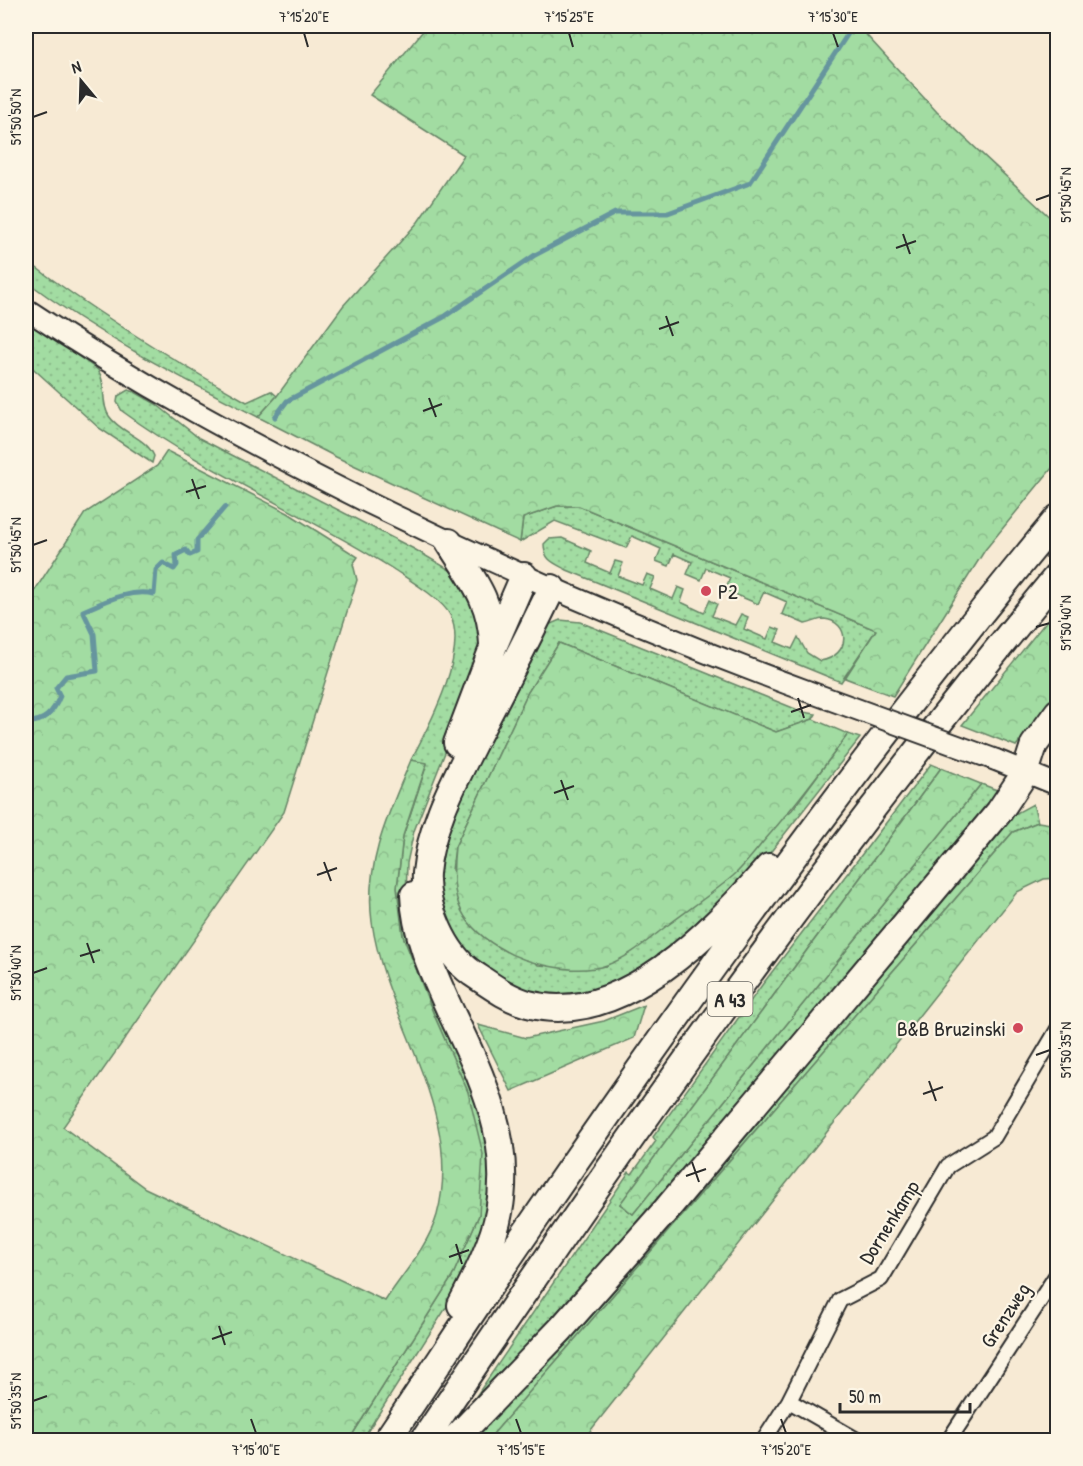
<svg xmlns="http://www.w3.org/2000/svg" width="1083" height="1466" font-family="'Patrick Hand',sans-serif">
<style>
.grass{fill:url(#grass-dots);stroke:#668466;stroke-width:1.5}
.forest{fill:url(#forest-crowns);stroke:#668466;stroke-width:1.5}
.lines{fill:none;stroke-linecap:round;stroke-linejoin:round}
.stream{stroke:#66959e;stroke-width:5}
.street-casing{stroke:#2b2b2b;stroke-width:18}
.secondary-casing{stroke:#2b2b2b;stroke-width:24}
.highway-casing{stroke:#2b2b2b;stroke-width:30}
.street{stroke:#fcf5e5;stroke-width:14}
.secondary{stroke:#fcf5e5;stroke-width:20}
.highway{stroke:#fcf5e5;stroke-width:26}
.secondary-bridge-casing{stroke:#2b2b2b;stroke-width:24;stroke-linecap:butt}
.secondary-bridge{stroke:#fcf5e5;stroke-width:20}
.ticks{fill:none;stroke:#2b2b2b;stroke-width:2}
.poi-dot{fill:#d1495b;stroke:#fcf5e5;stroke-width:2}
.labels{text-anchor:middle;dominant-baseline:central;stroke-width:4.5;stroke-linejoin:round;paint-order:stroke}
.shield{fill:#fcf5e5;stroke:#6a6863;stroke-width:1.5}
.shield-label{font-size:20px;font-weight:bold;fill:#2b2b2b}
.poi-label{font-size:21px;fill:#2b2b2b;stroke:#fcf5e5;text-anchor:start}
.street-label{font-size:21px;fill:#2b2b2b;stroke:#fcf5e5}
.neatline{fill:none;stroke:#2b2b2b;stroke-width:2}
.ticks-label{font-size:15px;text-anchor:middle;fill:#2b2b2b}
</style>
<defs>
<pattern id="grass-dots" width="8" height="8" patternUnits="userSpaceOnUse" patternTransform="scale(1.5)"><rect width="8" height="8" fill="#a2dca2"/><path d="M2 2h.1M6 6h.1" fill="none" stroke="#8cbd8c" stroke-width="1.8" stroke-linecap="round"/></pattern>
<pattern id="forest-crowns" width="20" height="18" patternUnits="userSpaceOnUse" patternTransform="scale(1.5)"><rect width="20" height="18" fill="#a2dca2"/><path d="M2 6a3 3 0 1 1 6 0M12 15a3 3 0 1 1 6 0" fill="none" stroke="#8cbd8c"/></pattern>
</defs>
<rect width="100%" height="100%" fill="#f7ead4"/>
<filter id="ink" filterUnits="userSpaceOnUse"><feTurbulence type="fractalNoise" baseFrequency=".0167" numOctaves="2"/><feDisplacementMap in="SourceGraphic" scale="12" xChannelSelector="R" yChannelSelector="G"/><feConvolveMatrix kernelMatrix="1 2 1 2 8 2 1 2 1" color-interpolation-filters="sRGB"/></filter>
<g filter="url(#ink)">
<path class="grass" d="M 26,260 C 97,314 169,358 247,402 L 271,391 L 277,396 L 258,417 C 177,376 98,335 26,281 Z
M 26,320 L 98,370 C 107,384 100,402 109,416 C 120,433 146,437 154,456 L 152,463 L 99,428 L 26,362 Z
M 128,390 L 135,392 L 156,404 L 199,438 L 414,549 L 450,570 L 465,584 L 485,635 L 461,712 L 414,831 L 407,863 L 406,903 L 468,1068 L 493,1152 L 490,1209 L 467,1275 L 362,1440 L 349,1440 L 452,1277 L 479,1215 L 468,1092 L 434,1015 L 403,936 L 397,888 L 403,836 L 427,764 L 411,760 C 429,726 469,652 450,615 C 442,599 408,579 393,569 C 305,513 206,473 122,411 L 117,402 L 118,396 Z
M 557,506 L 579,506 L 876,630 L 841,682 L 567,570 C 554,563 544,561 544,544 L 549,539 L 562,538 L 591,551 L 587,563 L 610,573 L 615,561 L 623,563 L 618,576 L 642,585 L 647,574 L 655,577 L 650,589 L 673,599 L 678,587 L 685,590 L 681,602 L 704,613 L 710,600 L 717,604 L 712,616 L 735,625 L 741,614 L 748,617 L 744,629 L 767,639 L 772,627 L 780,630 L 775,642 L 792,649 L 798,637 L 807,653 L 820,661 C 852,656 850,621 824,619 C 818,619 812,623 805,624 L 782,614 L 787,602 L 764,592 L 758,604 L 725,590 L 730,578 L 706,568 L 701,580 L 687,574 L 692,562 L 674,554 L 669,566 L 656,561 L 661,549 L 632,536 L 626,548 L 555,521 L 520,542 L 523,518 Z
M 560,620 L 580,622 L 803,712 L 816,714 L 813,719 L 776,732 L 559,643 L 528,692 L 455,847 L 452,870 L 538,965 L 582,968 L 606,966 L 792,810 L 848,734 L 860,738 L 769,854 L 717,910 L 658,964 L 572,999 L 519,992 L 470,962 L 434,896 L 438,837 L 546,626 Z
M 931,764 L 941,768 L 620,1204 L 633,1214 L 981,784 L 997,790 L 992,802 L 605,1271 L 466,1411 L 629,1172 L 632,1174 L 656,1141 L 653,1137 L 762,985 Z
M 1033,804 L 1038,822 L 1013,832 L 488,1440 L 465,1440 L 1009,817 Z"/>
<path class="forest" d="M 427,26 L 858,26 L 937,112 L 1057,224 L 1057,462 L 985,550 L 893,696 L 845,678 L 876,630 L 579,506 L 557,506 L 523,518 L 520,542 L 336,457 L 258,417 L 277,396 L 343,306 L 418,222 L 464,155 L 370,95 Z
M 167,451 L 288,513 L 358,557 L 353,564 L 357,580 L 284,812 L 63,1127 L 145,1188 L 385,1301 C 402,1275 428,1246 437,1215 C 465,1112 385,1020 372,922 C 364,864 389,812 411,760 L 427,763 L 403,836 L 397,888 L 403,936 L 434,1015 L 468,1092 L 483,1154 L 479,1215 L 452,1277 L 349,1440 L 26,1440 L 26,604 L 85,513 L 157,466 Z
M 1057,608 L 1057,693 L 1016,746 L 962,725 Z
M 559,643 L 776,732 L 813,719 L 848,734 C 821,771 794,807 763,842 C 754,853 744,866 733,876 C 713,893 689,909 668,925 C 649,939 630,957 607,965 C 576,976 525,964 498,947 C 456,922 450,893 455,847 L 528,692 Z
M 941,768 L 981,784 L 633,1214 L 620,1204 Z
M 1038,822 L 1057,825 L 1057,878 L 1044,879 L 1017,892 L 583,1440 L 488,1440 L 1013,832 Z
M 644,1005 L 634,1038 L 511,1091 L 478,1025 L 526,1038 L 604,1021 Z"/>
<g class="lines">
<path class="stream" d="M 275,417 L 287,401 L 444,317 L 535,255 L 615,213 L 668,213 L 750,183 L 853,26
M 26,722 C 44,723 53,713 60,696 L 56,688 L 66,676 L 97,671 L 94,634 L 83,611 C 106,601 129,589 154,594 L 156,570 L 163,563 L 174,569 L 177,565 L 176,555 L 186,550 L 190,555 L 197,552 L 197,540 L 225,507"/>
<g class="street-casing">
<path id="street" d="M 789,1401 L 857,1440
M 764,1440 L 789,1401 L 840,1300 L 881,1279 L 948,1166 L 994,1137 L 1058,1029
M 949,1440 L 1058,1273"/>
</g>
<g class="secondary-casing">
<path id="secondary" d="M 26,309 C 138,384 249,443 369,503 C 512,573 658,636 807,691
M 996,760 L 1058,785"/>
</g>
<g class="highway-casing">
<path id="highway" d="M 449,542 C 472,579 491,599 493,644
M 552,588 C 527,641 499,693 472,746 C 452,786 430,828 426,873 C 424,907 445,954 472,973 C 490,985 507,998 528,1004 C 622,1029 713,930 769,867
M 457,743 L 494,645 L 524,576
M 414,895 C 415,934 433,973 449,1008 C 480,1073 513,1138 499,1212 C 494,1242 475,1278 461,1305
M 387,1440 C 434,1371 479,1300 527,1231 C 695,987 869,746 1058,518
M 424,1440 C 623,1143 830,851 1058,575
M 454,1440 L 561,1329 L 666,1210 L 999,812 L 1025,773 L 1034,745 L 1058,712"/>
</g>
<use href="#street" class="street"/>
<use href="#secondary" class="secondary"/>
<use href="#highway" class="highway"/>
<g class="secondary-bridge-casing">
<path id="secondary-bridge" d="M 807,691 L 996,760"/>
</g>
<use href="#secondary-bridge" class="secondary-bridge"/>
</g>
</g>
<path class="ticks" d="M 304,33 L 308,47M 569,33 L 573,47M 833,33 L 838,47M 33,117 L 47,112M 1036,200 L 1050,195M 903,234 L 910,254M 896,248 L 916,241M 666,316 L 673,336M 659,329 L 679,322M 429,398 L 436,417M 423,411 L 442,404M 192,479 L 199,499M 186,492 L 206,486M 33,545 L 47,540M 1036,627 L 1050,623M 798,698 L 804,718M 791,712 L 811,705M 561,780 L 568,800M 554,793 L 574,786M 324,862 L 331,881M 317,875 L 337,868M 87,943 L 94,963M 80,956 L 100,950M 33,973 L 47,968M 1036,1055 L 1050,1050M 929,1081 L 936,1101M 923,1094 L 943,1087M 692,1162 L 699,1182M 686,1176 L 706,1169M 456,1244 L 462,1264M 449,1257 L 469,1250M 219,1326 L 225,1345M 212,1339 L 232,1332M 33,1401 L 47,1396M 251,1419 L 256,1433M 516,1419 L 521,1433M 781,1419 L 786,1433"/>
<g class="poi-dot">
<circle cx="706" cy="591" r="6"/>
<circle cx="1018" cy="1028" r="6"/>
</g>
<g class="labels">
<rect class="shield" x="707.5" y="982" width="45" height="34" rx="4.5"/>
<g class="shield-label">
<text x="730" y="999">A 43</text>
</g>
<g class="poi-label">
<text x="718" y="591">P2</text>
<text x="1006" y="1028" text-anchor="end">B&amp;B Bruzinski</text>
</g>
<g class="street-label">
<text transform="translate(889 1222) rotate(-58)">Dornenkamp</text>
<text transform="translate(1005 1315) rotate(-57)">Grenzweg</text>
</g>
</g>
<rect width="1083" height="1466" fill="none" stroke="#fcf5e5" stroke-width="66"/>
<g transform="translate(81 81) rotate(341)" stroke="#fcf5e5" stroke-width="4.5" paint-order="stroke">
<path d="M0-4.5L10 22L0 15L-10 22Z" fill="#2b2b2b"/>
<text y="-9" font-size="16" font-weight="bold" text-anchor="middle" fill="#2b2b2b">N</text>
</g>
<path d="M840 1403v9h130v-9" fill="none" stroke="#2b2b2b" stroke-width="3"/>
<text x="849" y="1403" font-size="18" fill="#2b2b2b" stroke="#fcf5e5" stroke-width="4.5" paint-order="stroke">50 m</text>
<rect x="33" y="33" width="1017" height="1400" class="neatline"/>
<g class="ticks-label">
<text x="304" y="22">7°15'20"E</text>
<text x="569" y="22">7°15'25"E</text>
<text x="833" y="22">7°15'30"E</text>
<text transform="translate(16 117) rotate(-90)" y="5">51°50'50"N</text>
<text transform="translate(1066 195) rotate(-90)" y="5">51°50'45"N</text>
<text transform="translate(16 545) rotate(-90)" y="5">51°50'45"N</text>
<text transform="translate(1066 623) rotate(-90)" y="5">51°50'40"N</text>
<text transform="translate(16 973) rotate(-90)" y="5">51°50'40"N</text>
<text transform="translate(1066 1050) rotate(-90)" y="5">51°50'35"N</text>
<text transform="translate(16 1401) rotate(-90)" y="5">51°50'35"N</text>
<text x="256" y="1455">7°15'10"E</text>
<text x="521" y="1455">7°15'15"E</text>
<text x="786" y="1455">7°15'20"E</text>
</g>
</svg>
